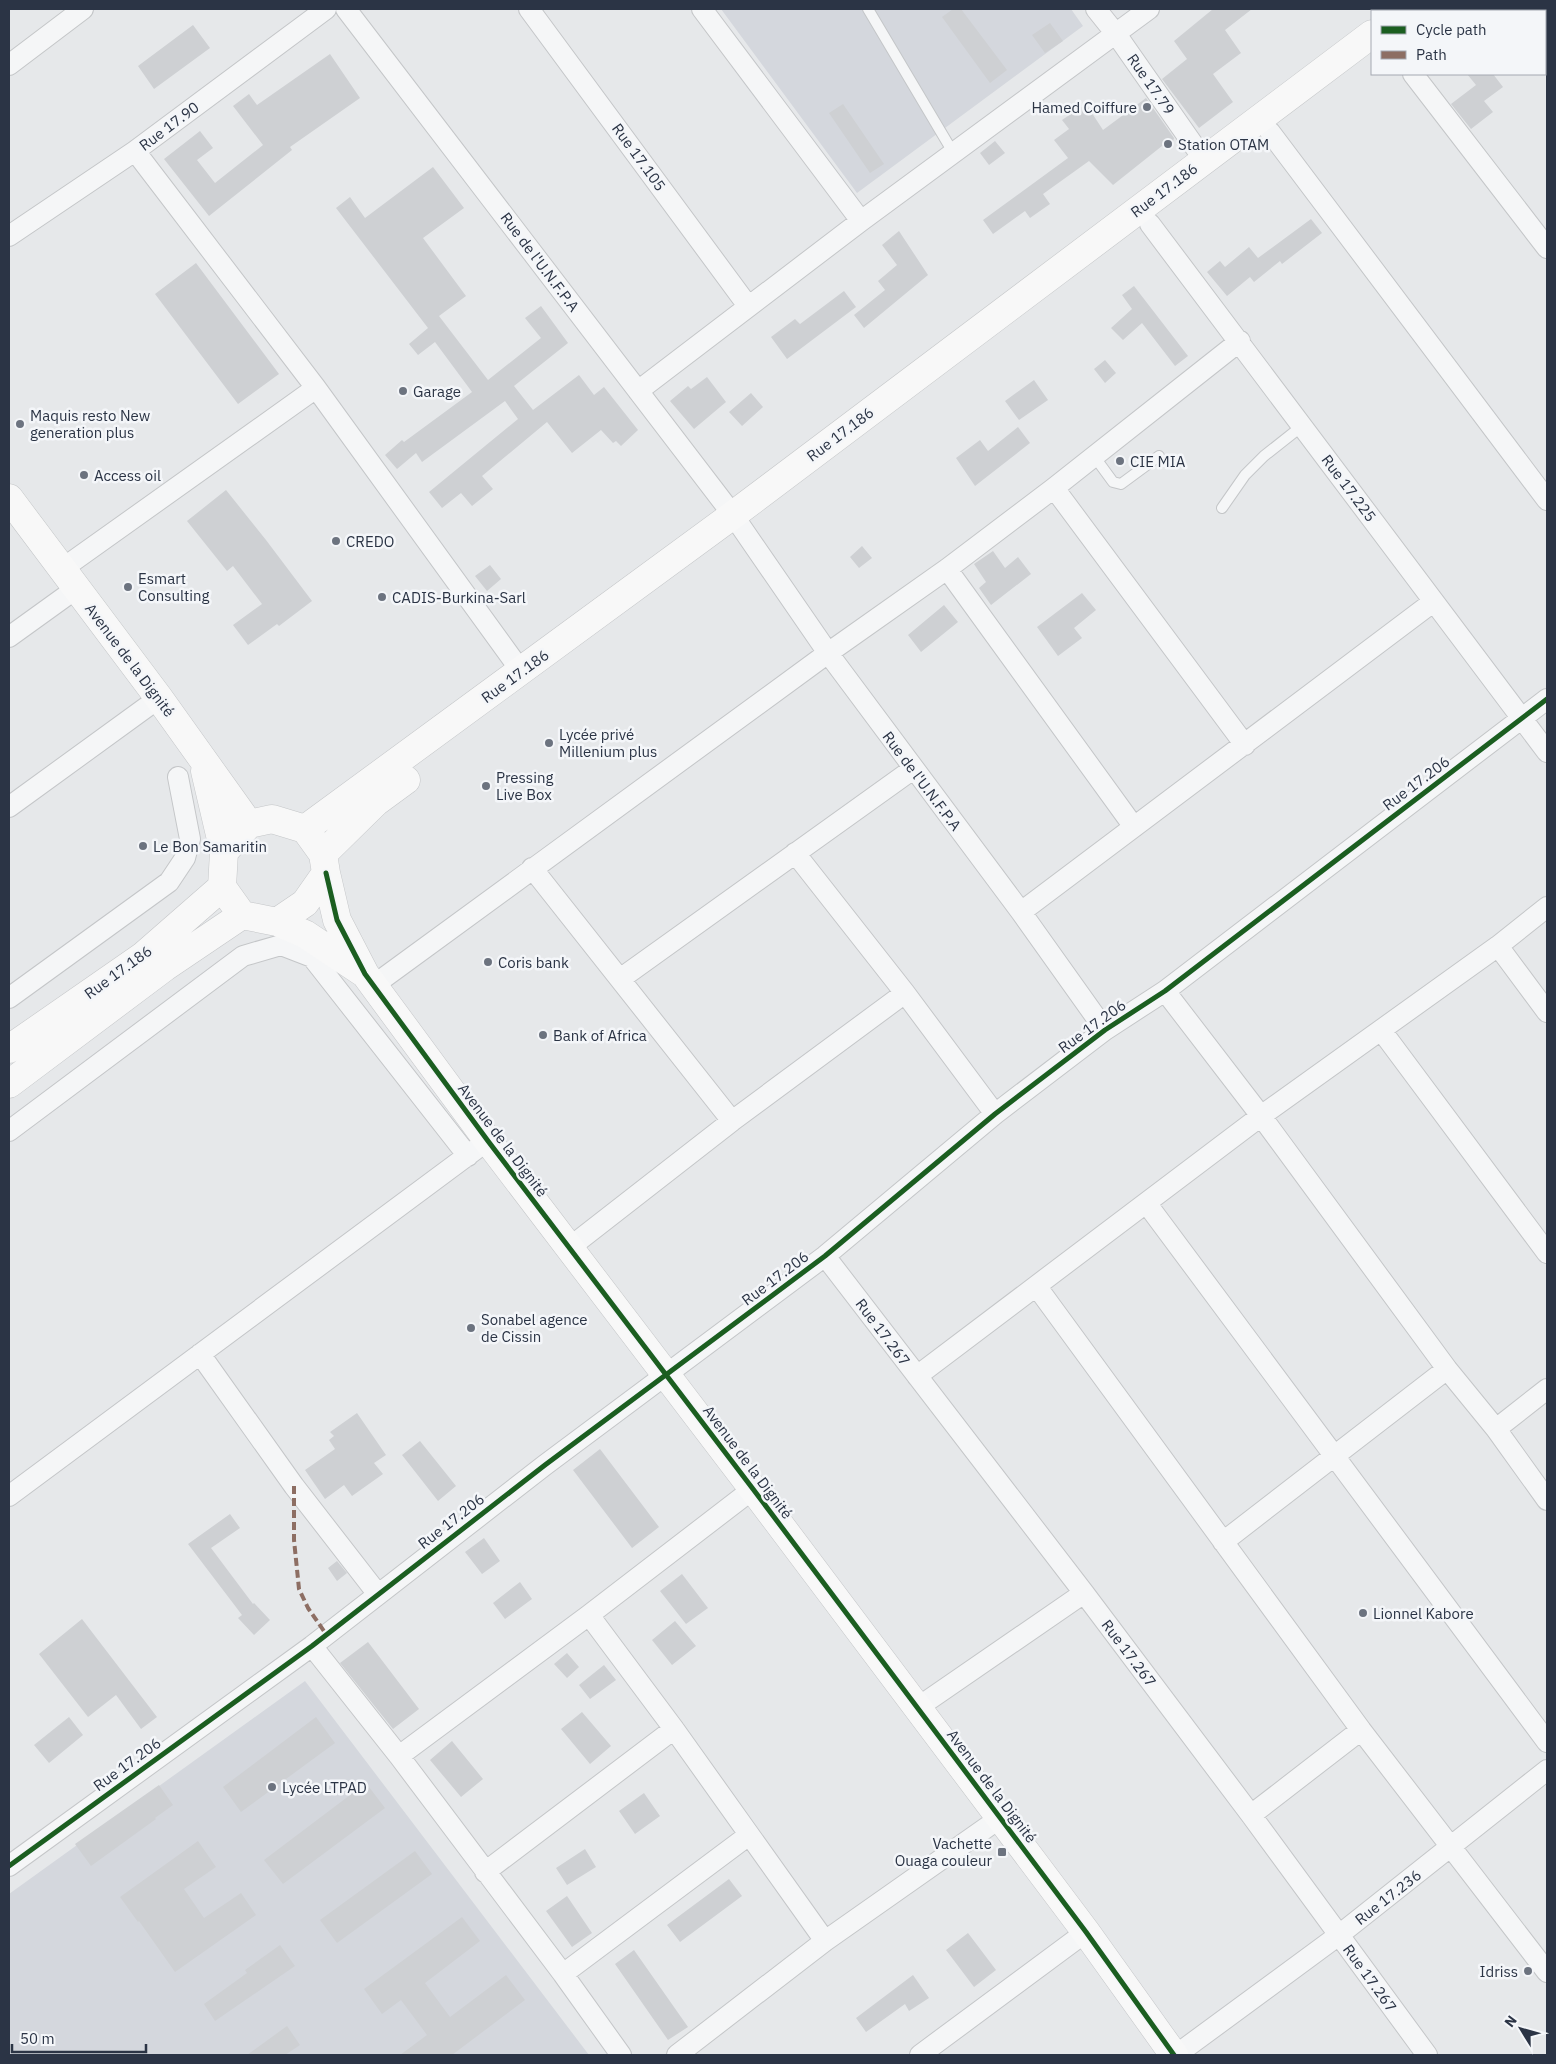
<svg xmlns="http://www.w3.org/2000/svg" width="1556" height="2064" font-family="'IBM Plex Sans',sans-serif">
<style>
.built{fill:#d4d7dd}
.building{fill:#ced0d3}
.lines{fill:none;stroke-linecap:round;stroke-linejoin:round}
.lane-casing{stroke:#c4c6c8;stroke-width:12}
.street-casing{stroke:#c4c6c8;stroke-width:22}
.secondary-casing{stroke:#c4c6c8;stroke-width:29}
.lane{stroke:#f5f6f7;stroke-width:10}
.street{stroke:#f5f6f7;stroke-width:20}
.secondary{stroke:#f8f8f8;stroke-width:28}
.quiet{stroke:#8d6e63;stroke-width:4;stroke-dasharray:8 4;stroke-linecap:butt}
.cycleway-casing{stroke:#f4f6f9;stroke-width:8}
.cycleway{stroke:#1b5e20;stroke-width:5}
.poi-dot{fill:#6c737f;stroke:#f4f6f9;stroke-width:2}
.labels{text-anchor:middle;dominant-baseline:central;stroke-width:5;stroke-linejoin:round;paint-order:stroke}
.street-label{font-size:15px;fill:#2b3445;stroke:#f4f6f9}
.poi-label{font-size:15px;fill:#2b3445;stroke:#f4f6f9;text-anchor:start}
</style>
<rect width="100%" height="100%" fill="#e6e8ea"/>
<path class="built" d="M 721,9 L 1071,9 L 1083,26 L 857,193 Z
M 305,1681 L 589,2055 L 9,2055 L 9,1894 Z"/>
<path class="building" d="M 953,9 L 961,9 L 1007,70 L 990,83 L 942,17 Z
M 1213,9 L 1252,9 L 1225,30 L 1241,53 L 1213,74 L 1233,102 L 1199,128 L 1162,79 L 1187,59 L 1174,41 Z
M 1050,23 L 1063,41 L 1045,53 L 1032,35 Z
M 193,25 L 210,48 L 154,89 L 138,66 Z
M 330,54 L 360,98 L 290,147 L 292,150 L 209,216 L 164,159 L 200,131 L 213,148 L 197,160 L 215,183 L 263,145 L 233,106 L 249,94 L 257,105 Z
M 1467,74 L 1493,74 L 1503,87 L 1484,101 L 1493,112 L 1471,129 L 1451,104 L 1476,85 Z
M 1146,98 L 1174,138 L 1171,149 L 1162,146 L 1113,185 L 1089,161 L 1043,194 L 1050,204 L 1030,218 L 1025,211 L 993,234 L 983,220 L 1068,158 L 1054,140 L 1069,129 L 1062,120 L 1086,104 L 1103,130 Z
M 843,104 L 884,164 L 870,173 L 829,113 Z
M 995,141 L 1005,153 L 989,165 L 980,153 Z
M 433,167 L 464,208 L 423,238 L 466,296 L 439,316 L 488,380 L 541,338 L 525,318 L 541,306 L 568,343 L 514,386 L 533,410 L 579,375 L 594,395 L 604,387 L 638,430 L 621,446 L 616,441 L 613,443 L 601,430 L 572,453 L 547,422 L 482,476 L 493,489 L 472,506 L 461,493 L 442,508 L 429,492 L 518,419 L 505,401 L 422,462 L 416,453 L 397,469 L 385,455 L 402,440 L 404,442 L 472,392 L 435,342 L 418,355 L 409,344 L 428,328 L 336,208 L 350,197 L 365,218 Z
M 1311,219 L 1322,233 L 1282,264 L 1280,261 L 1254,282 L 1250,277 L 1227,296 L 1207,272 L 1220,261 L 1225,267 L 1249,247 L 1258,258 Z
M 899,231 L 928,275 L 864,328 L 854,315 L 885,290 L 878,281 L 897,265 L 882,245 Z
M 196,263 L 279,374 L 238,404 L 155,294 Z
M 1134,286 L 1188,356 L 1175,366 L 1142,323 L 1123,340 L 1111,328 L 1132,309 L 1122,295 Z
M 844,291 L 856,307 L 787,359 L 771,337 L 795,319 L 800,324 Z
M 1105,360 L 1116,373 L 1105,383 L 1094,369 Z
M 707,377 L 726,402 L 694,429 L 670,401 L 688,386 L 691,389 Z
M 1034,380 L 1048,400 L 1019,420 L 1005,401 Z
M 751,393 L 763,407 L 742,426 L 729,412 Z
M 1018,427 L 1030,443 L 975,486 L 956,458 L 980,440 L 988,451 Z
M 226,490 L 266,540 L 312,601 L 279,626 L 277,624 L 248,645 L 233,625 L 262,604 L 233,566 L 227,571 L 187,521 Z
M 862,546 L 872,558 L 859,568 L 850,557 Z
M 993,551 L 1005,568 L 1018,557 L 1031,574 L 991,605 L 979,588 L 986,582 L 974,564 Z
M 490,565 L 501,579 L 487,591 L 475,576 Z
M 1082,593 L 1096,610 L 1074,628 L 1082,638 L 1058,656 L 1037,627 Z
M 944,605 L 958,622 L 921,652 L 908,635 Z
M 357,1413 L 386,1455 L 374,1463 L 383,1474 L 352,1496 L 344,1485 L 325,1499 L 305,1470 L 335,1449 L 329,1440 L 334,1436 L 330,1432 Z
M 420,1441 L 456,1486 L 438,1501 L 402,1455 Z
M 600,1449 L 659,1527 L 632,1548 L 573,1470 Z
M 230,1514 L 240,1528 L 211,1548 L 253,1604 L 254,1603 L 270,1620 L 254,1635 L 238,1618 L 242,1615 L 188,1544 Z
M 484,1538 L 500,1561 L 482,1574 L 465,1552 Z
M 337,1561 L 347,1573 L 337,1581 L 328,1568 Z
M 682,1574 L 708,1608 L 686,1624 L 660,1591 Z
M 520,1582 L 532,1599 L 505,1619 L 493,1603 Z
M 82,1619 L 157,1717 L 141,1729 L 116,1695 L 88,1717 L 39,1654 Z
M 675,1621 L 696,1646 L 672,1665 L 652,1640 Z
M 368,1642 L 419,1709 L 393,1729 L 340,1663 Z
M 567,1653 L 579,1667 L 567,1678 L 554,1664 Z
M 604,1665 L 616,1680 L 590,1699 L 579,1685 Z
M 582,1712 L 611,1746 L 590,1764 L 561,1729 Z
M 69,1717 L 83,1735 L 49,1763 L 34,1745 Z
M 316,1717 L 335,1743 L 241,1812 L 223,1787 Z
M 452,1741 L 483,1779 L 461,1797 L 430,1760 Z
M 366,1783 L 385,1808 L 283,1884 L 264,1860 Z
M 159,1785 L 173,1805 L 155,1818 L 156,1819 L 91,1866 L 75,1844 Z
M 644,1793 L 660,1816 L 635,1834 L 619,1811 Z
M 198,1841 L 216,1867 L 184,1889 L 204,1918 L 241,1893 L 256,1915 L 175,1972 L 139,1921 L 138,1922 L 120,1897 Z
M 585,1849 L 596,1867 L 567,1885 L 556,1868 Z
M 415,1851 L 432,1874 L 337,1943 L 320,1920 Z
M 729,1879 L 742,1896 L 680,1942 L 667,1925 Z
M 567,1896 L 592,1933 L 572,1947 L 546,1911 Z
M 462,1917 L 480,1941 L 425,1983 L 450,2017 L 506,1975 L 525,2000 L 452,2055 L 400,2055 L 427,2035 L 401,2000 L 382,2014 L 364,1989 Z
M 968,1933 L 996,1970 L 974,1987 L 946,1950 Z
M 280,1945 L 295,1966 L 215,2021 L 204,2004 L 247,1973 L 245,1970 Z
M 634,1950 L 688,2027 L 668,2040 L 615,1964 Z
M 913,1975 L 929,1998 L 909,2011 L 905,2004 L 866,2032 L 856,2018 Z
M 287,2026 L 300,2045 L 285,2055 L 247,2055 Z"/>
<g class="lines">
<g class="lane-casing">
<path id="lane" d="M 868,9 L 954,154
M 1094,456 L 1113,482 L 1121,484 L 1159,456
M 1222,508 L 1245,475 L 1264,456 L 1302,426"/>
</g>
<g class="street-casing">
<path id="street" d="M 346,9 L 733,515 L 828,653 L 1021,912 L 1105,1030
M 529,9 L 748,306
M 702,9 L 861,221
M 1096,9 L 1116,34 L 1204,160
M 1546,9 L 1547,10
M 9,65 L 83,9
M 1413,74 L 1547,248
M 1270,132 L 1547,500
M 135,151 L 316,388 L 521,671
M 1150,224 L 1547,752
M 9,236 L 135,151 L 326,9
M 638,391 L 861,221 L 1149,9
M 1054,488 L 1245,745
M 62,569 L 316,388
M 947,569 L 1134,827
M 9,637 L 77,588
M 9,807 L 159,698
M 795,853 L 905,993 L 995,1114
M 532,868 L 732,1121
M 1021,912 L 1433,602
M 1498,946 L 1547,1012
M 620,979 L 913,769
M 374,985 L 828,653 L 947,569 L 1054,488 L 1240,341
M 1165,991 L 1261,1116 L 1447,1369 L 1496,1429 L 1547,1500
M 9,998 L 169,882 L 185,858 L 190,839 L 178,777
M 1381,1030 L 1547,1253
M 9,1131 L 243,956 L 281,945 L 312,957 L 468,1156
M 1147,1204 L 1547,1742
M 569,1248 L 732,1121 L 905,993
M 825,1256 L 1084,1593 L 1251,1815 L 1427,2055
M 1037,1287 L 1361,1730 L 1547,1972
M 200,1354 L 294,1486 L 377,1593
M 917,1376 L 1261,1116 L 1498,946 L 1547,907
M 1496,1429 L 1547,1389
M 9,1496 L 479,1147
M 1223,1542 L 1447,1369
M 589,1615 L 674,1729 L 825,1941
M 312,1646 L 399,1756 L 563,1974 L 621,2055
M 917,1708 L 1084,1593
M 399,1756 L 589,1615 L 753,1489
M 1251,1815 L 1361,1730
M 9,1866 L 312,1646 L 545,1465 L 825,1256 L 995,1114 L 1105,1030 L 1165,991 L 1547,699
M 485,1872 L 674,1729
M 563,1974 L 749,1835
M 677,2055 L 825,1941 L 1000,1818
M 920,2055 L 1086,1932
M 1176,2055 L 1339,1935 L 1547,1770"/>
</g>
<g class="secondary-casing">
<path id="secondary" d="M 1403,11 L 1406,9
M 1432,11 L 1436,9
M 9,498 L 159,698 L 249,824
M 205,771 L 224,852
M 272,819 L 305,829 L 323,854 L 326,873 L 305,903 L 277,922 L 242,915 L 222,887 L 224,852 L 249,824 Z
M 305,829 L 733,515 L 1372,34
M 323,854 L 376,802 L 406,780
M 326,873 L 337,920 L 365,974 L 488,1141 L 753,1489 L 1086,1932 L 1174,2055
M 277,922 L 305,934 L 362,972
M 9,1049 L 143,956 L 222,887
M 9,1084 L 165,967 L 242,915"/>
</g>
<use href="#lane" class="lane"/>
<use href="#street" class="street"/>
<use href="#secondary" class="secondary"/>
<path class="quiet" d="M 294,1486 L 294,1540 L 299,1589 L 308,1608 L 326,1634"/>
<g class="cycleway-casing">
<path id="cycleway" d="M 326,873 L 337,920 L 365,974 L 488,1141 L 753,1489 L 1086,1932 L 1174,2055
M 9,1866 L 312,1646 L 545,1465 L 825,1256 L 995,1114 L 1105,1030 L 1165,991 L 1547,699"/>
</g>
<use href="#cycleway" class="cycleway"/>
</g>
<g class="poi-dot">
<circle cx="1147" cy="107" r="5"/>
<circle cx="1168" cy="144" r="5"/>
<circle cx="403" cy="391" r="5"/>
<circle cx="20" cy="424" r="5"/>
<circle cx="1120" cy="461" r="5"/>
<circle cx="84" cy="475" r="5"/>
<circle cx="336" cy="541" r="5"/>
<circle cx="128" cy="587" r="5"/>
<circle cx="382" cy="597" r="5"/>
<circle cx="549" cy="743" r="5"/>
<circle cx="486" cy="786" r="5"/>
<circle cx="143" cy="846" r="5"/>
<circle cx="488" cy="962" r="5"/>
<circle cx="543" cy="1035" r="5"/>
<circle cx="471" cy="1328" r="5"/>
<circle cx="1363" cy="1613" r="5"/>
<circle cx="272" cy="1787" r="5"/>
<rect x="997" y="1847" width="10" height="10" rx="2.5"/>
<circle cx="1528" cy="1971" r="5"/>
</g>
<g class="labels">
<g class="street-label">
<text transform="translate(1151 84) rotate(55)">Rue 17.79</text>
<text transform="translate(169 126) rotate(-37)">Rue 17.90</text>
<text transform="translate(639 157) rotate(54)">Rue 17.105</text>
<text transform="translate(1164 190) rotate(-37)">Rue 17.186</text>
<text transform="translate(540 262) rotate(53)">Rue de l'U.N.F.P.A</text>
<text transform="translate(840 434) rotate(-37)">Rue 17.186</text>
<text transform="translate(1349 488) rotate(53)">Rue 17.225</text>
<text transform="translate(130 660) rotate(53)">Avenue de la Dignité</text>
<text transform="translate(515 676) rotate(-36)">Rue 17.186</text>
<text transform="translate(922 781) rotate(53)">Rue de l'U.N.F.P.A</text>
<text transform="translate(1416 783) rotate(-37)">Rue 17.206</text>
<text transform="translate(118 972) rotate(-36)">Rue 17.186</text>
<text transform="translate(1092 1026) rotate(-36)">Rue 17.206</text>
<text transform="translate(503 1140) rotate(53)">Avenue de la Dignité</text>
<text transform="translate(775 1278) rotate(-37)">Rue 17.206</text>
<text transform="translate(883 1332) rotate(53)">Rue 17.267</text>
<text transform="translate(748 1462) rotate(53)">Avenue de la Dignité</text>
<text transform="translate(451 1521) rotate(-38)">Rue 17.206</text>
<text transform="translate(1129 1653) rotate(53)">Rue 17.267</text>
<text transform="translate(127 1764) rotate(-36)">Rue 17.206</text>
<text transform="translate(992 1786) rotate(53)">Avenue de la Dignité</text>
<text transform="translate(1388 1897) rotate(-38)">Rue 17.236</text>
<text transform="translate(1370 1978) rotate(54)">Rue 17.267</text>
</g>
<g class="poi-label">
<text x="1137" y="107" text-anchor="end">Hamed Coiffure</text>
<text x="1178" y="144">Station OTAM</text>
<text x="413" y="391">Garage</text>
<text x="30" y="415">Maquis resto New<tspan x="30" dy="17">generation plus</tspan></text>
<text x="1130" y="461">CIE MIA</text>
<text x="94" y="475">Access oil</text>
<text x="346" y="541">CREDO</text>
<text x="138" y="578">Esmart<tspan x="138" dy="17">Consulting</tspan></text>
<text x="392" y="597">CADIS-Burkina-Sarl</text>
<text x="559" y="734">Lycée privé<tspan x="559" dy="17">Millenium plus</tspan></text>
<text x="496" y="777">Pressing<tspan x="496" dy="17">Live Box</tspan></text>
<text x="153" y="846">Le Bon Samaritin</text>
<text x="498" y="962">Coris bank</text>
<text x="553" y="1035">Bank of Africa</text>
<text x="481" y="1319">Sonabel agence<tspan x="481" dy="17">de Cissin</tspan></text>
<text x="1373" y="1613">Lionnel Kabore</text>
<text x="282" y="1787">Lycée LTPAD</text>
<text x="992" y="1843" text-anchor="end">Vachette<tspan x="992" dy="17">Ouaga couleur</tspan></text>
<text x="1518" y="1971" text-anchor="end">Idriss</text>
</g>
</g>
<rect width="1556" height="2064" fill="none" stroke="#2b3445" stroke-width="20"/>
<rect x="1371" y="10" width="175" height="65" fill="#f4f6f9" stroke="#a4a8b1"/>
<rect x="1381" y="26" width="25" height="8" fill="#1b5e20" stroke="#a4a8b1"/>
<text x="1416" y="35" font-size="15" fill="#2b3445">Cycle path</text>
<rect x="1381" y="51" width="25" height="8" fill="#8d6e63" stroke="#a4a8b1"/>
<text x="1416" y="60" font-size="15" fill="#2b3445">Path</text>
<g transform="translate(1521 2029) rotate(307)" stroke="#f4f6f9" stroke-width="4" paint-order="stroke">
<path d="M0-4L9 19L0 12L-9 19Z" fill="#2b3445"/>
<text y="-8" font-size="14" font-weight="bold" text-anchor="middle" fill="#2b3445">N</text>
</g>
<path d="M12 2044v8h134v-8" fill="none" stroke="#2b3445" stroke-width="2.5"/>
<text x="20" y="2044" font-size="15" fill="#2b3445" stroke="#f4f6f9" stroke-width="4" paint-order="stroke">50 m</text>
</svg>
